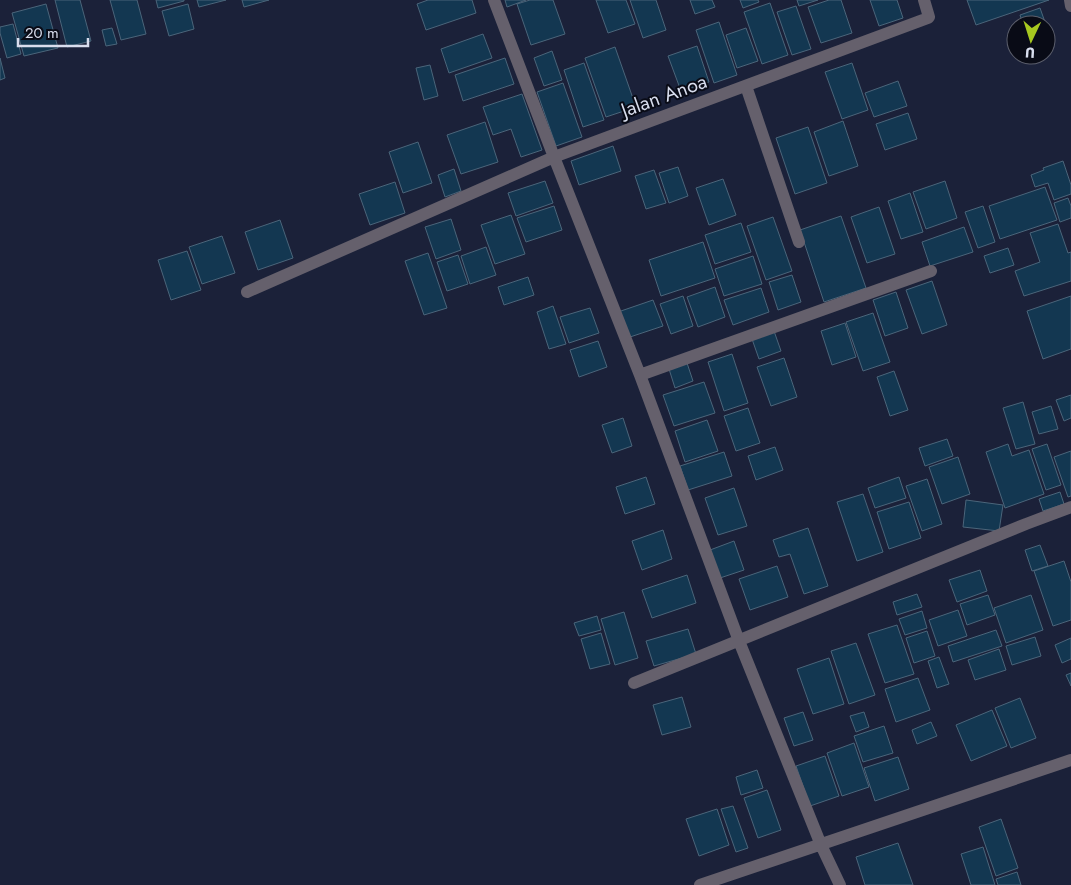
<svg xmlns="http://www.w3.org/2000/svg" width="1071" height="885" font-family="Jost,sans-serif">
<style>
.building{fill:#133751;stroke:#4b657a}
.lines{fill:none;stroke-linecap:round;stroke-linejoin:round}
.minor{stroke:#65606c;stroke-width:12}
.tertiary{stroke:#65606c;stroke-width:12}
.labels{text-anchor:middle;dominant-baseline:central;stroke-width:4;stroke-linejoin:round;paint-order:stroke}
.street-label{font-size:20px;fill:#d8dded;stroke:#090b16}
</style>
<rect width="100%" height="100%" fill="#1b2139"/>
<path class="building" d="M 55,0 L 80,0 L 91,41 L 67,47 Z
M 110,0 L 137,0 L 146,34 L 121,40 Z
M 156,0 L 184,0 L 184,1 L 158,8 Z
M 197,0 L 226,0 L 199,7 Z
M 242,0 L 269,0 L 244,7 Z
M 428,0 L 472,0 L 476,13 L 426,30 L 417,4 Z
M 505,0 L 526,0 L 507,7 Z
M 530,0 L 553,0 L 565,34 L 531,45 L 517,4 Z
M 596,0 L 626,0 L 635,24 L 608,33 Z
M 630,0 L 656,0 L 666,30 L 643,38 Z
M 690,0 L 712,0 L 715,7 L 695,14 Z
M 740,0 L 758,0 L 759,2 L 743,8 Z
M 797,0 L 818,0 L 799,6 Z
M 829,0 L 841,0 L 852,33 L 821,43 L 808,7 Z
M 870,0 L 897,0 L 903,18 L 879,26 Z
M 967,0 L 1049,0 L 976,25 Z
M 770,3 L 788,55 L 762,64 L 744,12 Z
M 46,4 L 58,48 L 24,56 L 12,13 Z
M 188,4 L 194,29 L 169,36 L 162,11 Z
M 796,6 L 811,49 L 792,55 L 777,12 Z
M 1040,8 L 1046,25 L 1023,25 L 1020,15 Z
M 719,22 L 737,75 L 714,83 L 696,30 Z
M 13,24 L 21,54 L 7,58 L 0,33 L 0,27 Z
M 112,28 L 117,44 L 106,46 L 102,30 Z
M 746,28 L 758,61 L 737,68 L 726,35 Z
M 483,34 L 492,58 L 449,73 L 441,49 Z
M 697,46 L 709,82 L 681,91 L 668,56 Z
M 615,47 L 636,107 L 606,117 L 585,58 Z
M 552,51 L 562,80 L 544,86 L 534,58 Z
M 0,58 L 5,78 L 0,80 Z
M 505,58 L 514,84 L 463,101 L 455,75 Z
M 584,63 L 604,120 L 583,127 L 564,70 Z
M 852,63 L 868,110 L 842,119 L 825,72 Z
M 430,65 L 438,96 L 424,100 L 416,68 Z
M 898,81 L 907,106 L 874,117 L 865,93 Z
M 563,83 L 582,137 L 556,146 L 537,92 Z
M 522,94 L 542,150 L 521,157 L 511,129 L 493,135 L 483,107 Z
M 908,113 L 917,139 L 885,150 L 876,124 Z
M 843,121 L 858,166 L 829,176 L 814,132 Z
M 485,122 L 498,162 L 461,174 L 447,135 Z
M 808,127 L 827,183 L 795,194 L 776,138 Z
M 418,142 L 432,183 L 403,193 L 389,152 Z
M 613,146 L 621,171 L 579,185 L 571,161 Z
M 1063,161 L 1071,185 L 1071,194 L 1054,200 L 1048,183 L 1035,187 L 1031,175 L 1044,170 L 1043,168 Z
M 678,167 L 688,196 L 669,203 L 659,173 Z
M 454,169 L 461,191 L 445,197 L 438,175 Z
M 654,170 L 666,203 L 646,209 L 635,176 Z
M 723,179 L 736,215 L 709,225 L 696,188 Z
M 545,181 L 553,203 L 516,216 L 508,193 Z
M 945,181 L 957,218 L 926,229 L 913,192 Z
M 395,182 L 405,213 L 370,225 L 359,194 Z
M 1045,187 L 1057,220 L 1000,239 L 989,206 Z
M 910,193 L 923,232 L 901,239 L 888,201 Z
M 1068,198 L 1071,206 L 1071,218 L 1060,222 L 1054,203 Z
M 554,206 L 562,230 L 526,242 L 517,218 Z
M 983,206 L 995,242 L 978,248 L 965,212 Z
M 879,207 L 895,254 L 867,263 L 851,217 Z
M 511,215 L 525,254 L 495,264 L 481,225 Z
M 841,216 L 866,288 L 824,302 L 800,230 Z
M 773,217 L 792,271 L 766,280 L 747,226 Z
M 451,219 L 461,250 L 436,259 L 425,227 Z
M 280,220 L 293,258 L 258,270 L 245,232 Z
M 741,223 L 751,252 L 715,264 L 705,235 Z
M 1058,224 L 1068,253 L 1071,252 L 1071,281 L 1024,296 L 1015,271 L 1040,262 L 1030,233 Z
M 964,227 L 973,252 L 930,266 L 922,242 Z
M 222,236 L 235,273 L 202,284 L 189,247 Z
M 703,242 L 715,278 L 661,296 L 649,260 Z
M 486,247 L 496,275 L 470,284 L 461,256 Z
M 1008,248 L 1014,265 L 990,273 L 984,256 Z
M 187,251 L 201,290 L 171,300 L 158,260 Z
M 428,253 L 447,308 L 424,315 L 405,261 Z
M 458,255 L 468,284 L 447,291 L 437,262 Z
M 753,256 L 762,284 L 724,296 L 715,269 Z
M 792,275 L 801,302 L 778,310 L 769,282 Z
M 528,277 L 534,295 L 504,305 L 498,287 Z
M 932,281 L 947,325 L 922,334 L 906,290 Z
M 715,287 L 725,317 L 698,327 L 687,297 Z
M 761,288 L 769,312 L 733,325 L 724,300 Z
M 896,292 L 908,328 L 885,336 L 873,300 Z
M 683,296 L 693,326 L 671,334 L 660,304 Z
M 1071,296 L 1071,349 L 1043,359 L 1027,311 Z
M 653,300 L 663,326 L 627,338 L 618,312 Z
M 553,306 L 566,344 L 549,349 L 537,312 Z
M 590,308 L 599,333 L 569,343 L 560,317 Z
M 873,313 L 890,362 L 863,371 L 846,322 Z
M 845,323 L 856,357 L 832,365 L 821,331 Z
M 774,331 L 781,351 L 759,359 L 752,339 Z
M 598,341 L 607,367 L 579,377 L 570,350 Z
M 732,354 L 748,403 L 724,411 L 708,362 Z
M 784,358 L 797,397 L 771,406 L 757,367 Z
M 687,363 L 693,381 L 675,388 L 669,369 Z
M 894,371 L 908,410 L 890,416 L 877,377 Z
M 704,382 L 715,413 L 674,426 L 663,395 Z
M 1071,395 L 1071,418 L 1064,421 L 1056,400 Z
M 1023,402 L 1035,444 L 1016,449 L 1003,408 Z
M 1051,406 L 1058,429 L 1039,434 L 1032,412 Z
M 748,408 L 760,443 L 736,451 L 724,416 Z
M 623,418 L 632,446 L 612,453 L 602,425 Z
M 707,420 L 718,451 L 685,462 L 675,431 Z
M 947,439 L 953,456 L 925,466 L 919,448 Z
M 1008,444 L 1012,456 L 1029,450 L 1044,494 L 1005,508 L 986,452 Z
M 1047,444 L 1061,485 L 1046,490 L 1032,449 Z
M 775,447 L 783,470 L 756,480 L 748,456 Z
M 1071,451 L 1071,496 L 1068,497 L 1054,457 Z
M 724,452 L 732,476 L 688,490 L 680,466 Z
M 958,457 L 970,494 L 942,504 L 929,467 Z
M 646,477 L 655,504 L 625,514 L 616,487 Z
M 899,477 L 906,498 L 875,508 L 868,488 Z
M 927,479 L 942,524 L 922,531 L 906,486 Z
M 734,488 L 747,526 L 718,535 L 705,498 Z
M 1060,492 L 1064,504 L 1043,511 L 1039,499 Z
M 863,494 L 883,552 L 857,561 L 837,502 Z
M 966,500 L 1003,505 L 999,531 L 963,527 Z
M 909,502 L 921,538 L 889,549 L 877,512 Z
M 808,528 L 828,586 L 804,594 L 790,554 L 779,557 L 773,540 Z
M 663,530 L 672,559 L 642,570 L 632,541 Z
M 734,541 L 744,570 L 720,578 L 710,550 Z
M 1040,545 L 1048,566 L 1032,571 L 1025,550 Z
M 1064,561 L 1071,582 L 1071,620 L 1053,626 L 1034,571 Z
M 777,566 L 788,597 L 750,610 L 739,579 Z
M 980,570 L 987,591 L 957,602 L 949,580 Z
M 687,575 L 696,603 L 652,618 L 642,590 Z
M 917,594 L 922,607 L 897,615 L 893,602 Z
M 988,595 L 995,615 L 967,625 L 960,604 Z
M 1031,595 L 1043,630 L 1006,643 L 994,608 Z
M 958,610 L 967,636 L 938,646 L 929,620 Z
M 922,611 L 927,628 L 905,635 L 899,619 Z
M 624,612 L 638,658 L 615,665 L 601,619 Z
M 597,616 L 601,630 L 579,636 L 574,623 Z
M 897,625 L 914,674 L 885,683 L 868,634 Z
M 688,629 L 696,654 L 654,666 L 646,641 Z
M 996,630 L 1002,646 L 953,662 L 948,646 Z
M 927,631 L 935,656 L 914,663 L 906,638 Z
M 601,633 L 610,664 L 590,669 L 581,639 Z
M 1035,637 L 1041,656 L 1012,665 L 1006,646 Z
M 1071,638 L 1071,659 L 1062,663 L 1055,645 Z
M 856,643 L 875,695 L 849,704 L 831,651 Z
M 999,649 L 1006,670 L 975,680 L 968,660 Z
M 939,657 L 949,684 L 937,688 L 928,661 Z
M 829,658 L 844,704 L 813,714 L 797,669 Z
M 1071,673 L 1071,686 L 1066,675 Z
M 918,678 L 930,710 L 896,722 L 885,689 Z
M 682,697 L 691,727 L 662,735 L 653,705 Z
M 1020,698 L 1036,738 L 1011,748 L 995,708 Z
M 992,710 L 1007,746 L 971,761 L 956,725 Z
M 803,712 L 813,740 L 794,746 L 784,718 Z
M 864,712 L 869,727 L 856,732 L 850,716 Z
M 931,722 L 937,736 L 917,744 L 912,730 Z
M 884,726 L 893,753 L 863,762 L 854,736 Z
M 854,743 L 869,787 L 842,796 L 827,753 Z
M 825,756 L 839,796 L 810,806 L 796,766 Z
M 898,757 L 909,789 L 875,801 L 864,768 Z
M 757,770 L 763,788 L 741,795 L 736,777 Z
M 767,790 L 781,830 L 758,838 L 744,798 Z
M 733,806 L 748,848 L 736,852 L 721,809 Z
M 717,809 L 729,845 L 699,856 L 686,819 Z
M 1001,819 L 1018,868 L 996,876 L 979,827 Z
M 898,843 L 913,885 L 865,885 L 856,857 Z
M 983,847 L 995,885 L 971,885 L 961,854 Z
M 1017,872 L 1021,885 L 998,885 L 996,879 Z"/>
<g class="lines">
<path class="minor" d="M 494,0 L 554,157 L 928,18 L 929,17 L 924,0
M 746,86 L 799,242
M 247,292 L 554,157 L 640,375 L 739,641 L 821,845 L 840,885
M 640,375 L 931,271
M 634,683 L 1026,524 L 1071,507
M 700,885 L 1071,760"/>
<path class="tertiary" d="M 1070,0 L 1071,6"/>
</g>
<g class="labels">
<g class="street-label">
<text transform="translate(664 96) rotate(-20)">Jalan Anoa</text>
</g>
</g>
<g transform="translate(1031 40) rotate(184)"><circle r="24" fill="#090b16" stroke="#5c5f6c"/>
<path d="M0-4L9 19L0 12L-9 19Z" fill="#a7c820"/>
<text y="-8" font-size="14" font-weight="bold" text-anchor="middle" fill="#d8dded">U</text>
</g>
<path d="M18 38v8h70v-8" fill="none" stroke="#d8dded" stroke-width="2.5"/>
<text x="25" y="38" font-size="15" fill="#d8dded" stroke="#090b16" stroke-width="4" paint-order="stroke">20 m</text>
</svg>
